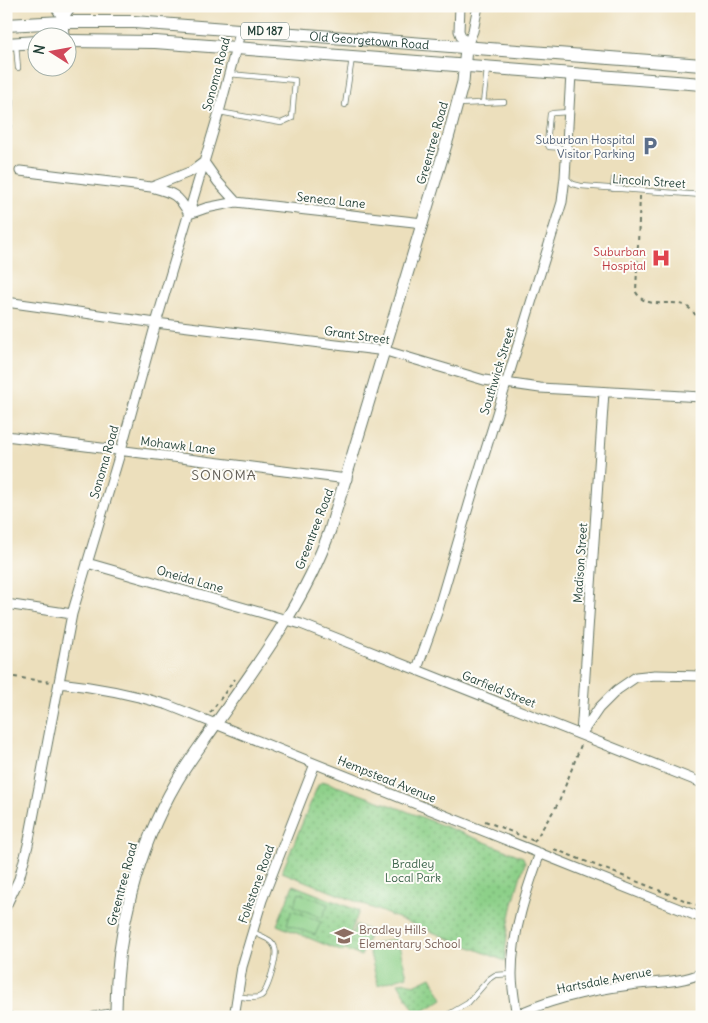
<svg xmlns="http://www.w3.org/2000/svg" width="708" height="1023" font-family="Delius,sans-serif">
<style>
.park{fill:url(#park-dots);stroke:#56865e}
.pitch{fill:#8dd089;stroke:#56865e}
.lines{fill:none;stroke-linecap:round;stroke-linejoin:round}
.lane-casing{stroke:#677664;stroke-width:6}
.street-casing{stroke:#677664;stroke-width:11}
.secondary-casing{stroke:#677664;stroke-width:13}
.primary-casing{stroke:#677664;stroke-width:14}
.path{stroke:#677664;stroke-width:2;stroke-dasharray:4 4;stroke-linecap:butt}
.lane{stroke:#fff;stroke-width:4.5}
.street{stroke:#fff;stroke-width:9}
.secondary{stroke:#fff;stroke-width:11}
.primary{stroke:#fff;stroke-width:12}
.labels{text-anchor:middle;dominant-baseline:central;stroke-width:4;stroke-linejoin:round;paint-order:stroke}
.shield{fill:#fdfcf7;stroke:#62766e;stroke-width:1}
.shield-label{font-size:11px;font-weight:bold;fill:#1f3d34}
.street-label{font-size:12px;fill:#1f3d34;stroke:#fdfcf7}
.service-label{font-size:12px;fill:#4e5e75;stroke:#fdfcf7;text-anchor:end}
.health-label{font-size:12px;fill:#be3a42;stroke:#fdfcf7;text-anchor:end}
.park-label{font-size:12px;fill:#3a6249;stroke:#fdfcf7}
.education-label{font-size:12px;fill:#785e54;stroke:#fdfcf7;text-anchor:start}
.neighbourhood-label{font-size:14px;letter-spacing:1px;fill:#656159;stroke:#fdfcf7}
</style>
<defs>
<pattern id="park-dots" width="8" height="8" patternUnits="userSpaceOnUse" patternTransform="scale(1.25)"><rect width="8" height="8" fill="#8dd089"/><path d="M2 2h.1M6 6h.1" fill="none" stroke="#73aa71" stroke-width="1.8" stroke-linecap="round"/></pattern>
</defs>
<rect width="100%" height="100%" fill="#fdfcf7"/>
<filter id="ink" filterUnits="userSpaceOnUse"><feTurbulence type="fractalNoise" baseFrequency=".02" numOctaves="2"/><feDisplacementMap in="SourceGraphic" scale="10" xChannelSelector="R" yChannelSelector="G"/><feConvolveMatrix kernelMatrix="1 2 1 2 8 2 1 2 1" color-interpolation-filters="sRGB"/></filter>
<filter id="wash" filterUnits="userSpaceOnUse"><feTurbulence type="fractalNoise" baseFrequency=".0096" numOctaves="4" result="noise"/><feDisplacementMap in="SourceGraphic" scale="20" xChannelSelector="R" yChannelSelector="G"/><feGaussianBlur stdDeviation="1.12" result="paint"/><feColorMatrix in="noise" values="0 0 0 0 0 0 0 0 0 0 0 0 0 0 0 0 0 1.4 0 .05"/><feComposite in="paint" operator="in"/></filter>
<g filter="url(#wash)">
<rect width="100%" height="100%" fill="#ecdfbc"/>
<path class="park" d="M 323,781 L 401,809 L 523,857 L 525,863 C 514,895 506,927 505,961 L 282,872 L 318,785 Z
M 293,885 L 359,911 L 343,952 L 277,925 Z
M 356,925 L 371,931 L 361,956 L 345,950 Z
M 431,977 L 443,999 L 417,1015 L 398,983 L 407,982 L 414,985 Z"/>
<path class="pitch" d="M 299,893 L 328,904 L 322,918 L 294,906 Z
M 292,910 L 321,922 L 315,935 L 287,924 Z
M 397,938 L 407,976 L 378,985 L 368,946 Z"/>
</g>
<g filter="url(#ink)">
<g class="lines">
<g class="lane-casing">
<path id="lane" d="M 16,44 L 18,68
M 483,103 L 487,70
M 458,104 L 504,102
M 345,105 L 352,58
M 219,112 L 281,123 L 292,118 L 295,80 L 229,74
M 6,130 L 8,130 L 11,101
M 566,148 L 549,147 L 547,143 L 550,114 L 553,113 L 569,112
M 566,178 L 573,184 L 581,186 L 702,195
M 613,189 L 614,179
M 699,195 L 699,187
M 237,996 C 244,997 254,1000 261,996 C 268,991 278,956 275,948 C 273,939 260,936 253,932
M 444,1017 L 468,1003 L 489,979 L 495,975 L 512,974"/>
</g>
<g class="street-casing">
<path id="street" d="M 55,6 L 63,19 L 64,38
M 460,6 L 459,31 L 466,48
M 63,19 L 71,6
M 466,48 L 473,31 L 478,6
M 20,171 L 151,187 C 173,193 178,194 189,214 L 206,208 L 236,202 L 423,223
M 152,187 L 192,171 L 204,162 L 218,182 L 236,202
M 6,302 L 156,323 L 386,351 L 484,380 L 540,388 L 702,397
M 6,436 L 347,479
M 87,563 L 301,624 L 702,783
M 6,604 L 72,614
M 417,669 L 438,610 L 470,501 L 562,202 L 565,177 L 571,74
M 59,683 C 97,687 132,694 168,705 L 702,918
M 582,733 L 599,708 L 617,690 L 636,677 L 655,675 L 702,676
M 581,735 L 604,392
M 6,906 L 19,879 L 28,845 L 72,614 L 121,450 L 156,323 L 219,112 L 241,29
M 6,1015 L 9,1017
M 94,1017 L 116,1013
M 234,1017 L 242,967 L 262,900 L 315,764
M 513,1017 C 548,999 591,990 630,985 C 653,982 681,983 702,973
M 517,1017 C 515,1003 512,988 512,974 C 512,932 526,892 540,853"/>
</g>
<g class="secondary-casing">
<path id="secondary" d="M 116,1017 C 115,936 136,851 177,781 C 188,762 202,744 215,725 C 258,664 305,601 330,530 L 448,138 L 463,82 L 466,48"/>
</g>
<g class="primary-casing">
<g id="primary">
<path id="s1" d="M 6,25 L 63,22 L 134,22 L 702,65"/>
<path d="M 68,41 L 155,42 L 236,48 L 702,84"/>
<path d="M 6,44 L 38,42"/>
</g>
</g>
<path class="path" d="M 640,196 L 636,292 C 646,311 670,298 686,306 C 693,310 697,317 702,324
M 6,676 L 51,682
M 210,713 L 235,679
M 485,821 L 534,841
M 534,842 L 559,802 L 581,745
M 554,849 L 702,907"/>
<use href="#lane" class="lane"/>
<use href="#street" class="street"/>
<use href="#secondary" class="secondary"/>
<use href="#primary" class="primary"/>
</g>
</g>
<defs>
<g id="parking-bare" transform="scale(1.5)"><path d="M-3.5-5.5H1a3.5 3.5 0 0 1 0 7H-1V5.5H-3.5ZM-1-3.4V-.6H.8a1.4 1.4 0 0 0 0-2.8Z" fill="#5c6f8a" stroke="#fdfcf7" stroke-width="2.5" paint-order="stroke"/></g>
<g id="hospital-bare" transform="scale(1.5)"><path d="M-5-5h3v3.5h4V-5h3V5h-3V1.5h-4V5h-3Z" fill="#e0444e" stroke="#fdfcf7" stroke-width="2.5" paint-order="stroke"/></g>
<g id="school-bare" transform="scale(1.5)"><path d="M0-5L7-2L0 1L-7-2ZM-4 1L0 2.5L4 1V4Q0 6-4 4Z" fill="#8d6e63" stroke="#fdfcf7" stroke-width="2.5" paint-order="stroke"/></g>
</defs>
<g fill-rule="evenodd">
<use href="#parking-bare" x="650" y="146"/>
<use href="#hospital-bare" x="661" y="258"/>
<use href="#school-bare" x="344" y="936"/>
</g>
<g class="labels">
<rect class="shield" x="241" y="22.5" width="48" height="17" rx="4"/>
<g class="shield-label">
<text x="265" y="31">MD 187</text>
</g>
<g class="street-label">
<text stroke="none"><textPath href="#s1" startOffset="364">Old Georgetown Road</textPath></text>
<text transform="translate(216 74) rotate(-75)">Sonoma Road</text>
<text transform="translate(432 143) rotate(-74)">Greentree Road</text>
<text transform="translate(649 181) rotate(4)">Lincoln Street</text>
<text transform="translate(331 200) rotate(6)">Seneca Lane</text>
<text transform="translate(357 335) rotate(8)">Grant Street</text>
<text transform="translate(497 371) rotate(-73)">Southwick Street</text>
<text transform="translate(178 445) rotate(7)">Mohawk Lane</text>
<text transform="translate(104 462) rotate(-74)">Sonoma Road</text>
<text transform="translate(314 529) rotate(-69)">Greentree Road</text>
<text transform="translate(580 563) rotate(-86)">Madison Street</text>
<text transform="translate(190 579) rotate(16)">Oneida Lane</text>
<text transform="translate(499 689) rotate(22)">Garfield Street</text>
<text transform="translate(387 779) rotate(22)">Hempstead Avenue</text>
<text transform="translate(122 884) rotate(-75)">Greentree Road</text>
<text transform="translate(256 884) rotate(-70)">Folkstone Road</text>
<text transform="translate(604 980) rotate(-11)">Hartsdale Avenue</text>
</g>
<g class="service-label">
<text x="635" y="139">Suburban Hospital<tspan x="635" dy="14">Visitor Parking</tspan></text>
</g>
<g class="health-label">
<text x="646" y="251">Suburban<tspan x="646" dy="14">Hospital</tspan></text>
</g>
<g class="park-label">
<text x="413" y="863">Bradley<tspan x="413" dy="14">Local Park</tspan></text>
</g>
<g class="education-label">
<text x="359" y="929">Bradley Hills<tspan x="359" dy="14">Elementary School</tspan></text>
</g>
<g class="neighbourhood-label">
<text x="224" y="475">SONOMA</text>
</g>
</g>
<rect width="708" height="1023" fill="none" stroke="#fdfcf7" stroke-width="25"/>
<g transform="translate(52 52) rotate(281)"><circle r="24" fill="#fdfcf7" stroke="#a4b0a9"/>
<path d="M0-4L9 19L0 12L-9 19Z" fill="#d1495b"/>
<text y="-8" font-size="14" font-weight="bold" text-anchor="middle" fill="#1f3d34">N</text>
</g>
</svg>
